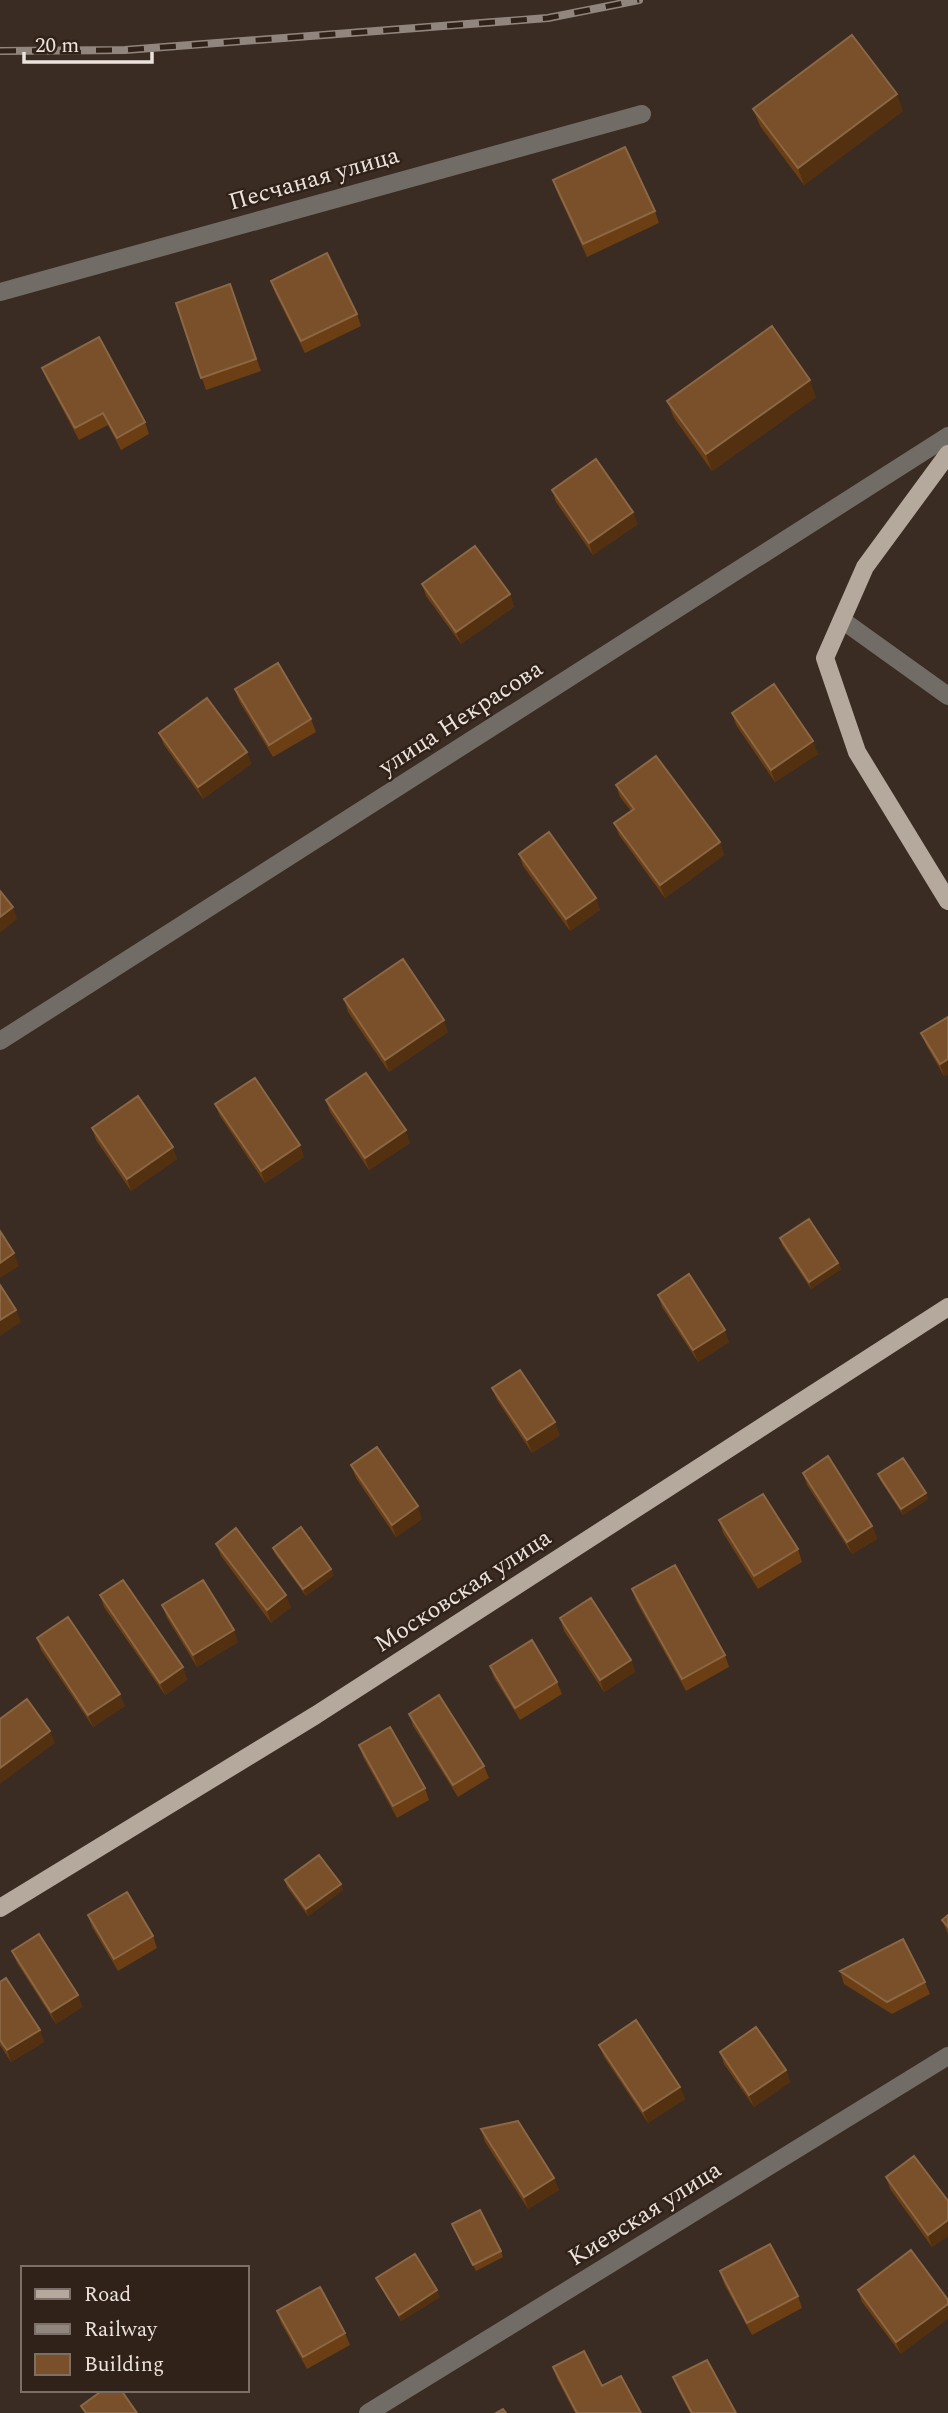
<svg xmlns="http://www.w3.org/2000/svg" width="948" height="2413" font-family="Spectral,serif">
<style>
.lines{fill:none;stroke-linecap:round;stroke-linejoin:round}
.minor{stroke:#726c66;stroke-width:18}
.major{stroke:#b5a89c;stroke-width:18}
.rail-casing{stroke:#91867e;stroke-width:8}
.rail{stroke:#302219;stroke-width:5;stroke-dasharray:16;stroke-linecap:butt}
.wall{fill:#6c3e13}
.shaded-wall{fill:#523010}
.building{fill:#795029;stroke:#8b6745;stroke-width:2}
.labels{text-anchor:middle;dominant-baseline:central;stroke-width:5;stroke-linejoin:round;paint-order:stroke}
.street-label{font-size:24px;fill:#ece3dd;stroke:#302219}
</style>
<rect width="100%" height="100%" fill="#3a2c23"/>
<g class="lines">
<path class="minor" d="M 0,292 L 642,114
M 842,620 L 948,696
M 0,1041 L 948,436
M 368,2413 L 948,2056"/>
<path class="major" d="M 948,454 L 865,567 L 825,658 L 857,752 L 948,901
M 0,1908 L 316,1715 L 948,1307"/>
<g class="rail-casing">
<path id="rail" d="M 0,51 L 125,50 L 548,18 L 639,0"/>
</g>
<use href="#rail" class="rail"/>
</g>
<path class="wall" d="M 753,109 L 903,111 L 804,185 L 760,126 Z
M 553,180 L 655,211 L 659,223 L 587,257 L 557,192 Z
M 271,281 L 357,314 L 361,326 L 305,353 L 275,293 Z
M 230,284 L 261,371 L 206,390 L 176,303 Z
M 42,368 L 145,422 L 149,434 L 121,450 L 108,425 L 79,440 L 47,380 Z
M 816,397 L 712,471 L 674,418 L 667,401 Z
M 552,490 L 638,524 L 593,555 L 556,502 Z
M 422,584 L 510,594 L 514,607 L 461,644 L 426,596 Z
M 235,689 L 311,719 L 316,732 L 273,757 L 239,701 Z
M 732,713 L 818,754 L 775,782 L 736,725 Z
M 159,733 L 247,752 L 251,764 L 203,799 L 164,745 Z
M 616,785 L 720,842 L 724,855 L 665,898 L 619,835 L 614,823 L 631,811 L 620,797 Z
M 519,854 L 600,910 L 570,931 L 523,866 Z
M 344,999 L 448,1032 L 389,1072 L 348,1012 Z
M 948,1017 L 948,1074 L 944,1076 L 926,1045 L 921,1033 Z
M 326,1100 L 410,1143 L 369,1170 L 330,1112 Z
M 215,1104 L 304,1157 L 265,1183 L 220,1116 Z
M 92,1128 L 177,1159 L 131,1191 L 96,1140 Z
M 780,1238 L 838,1263 L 841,1269 L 811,1289 L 782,1245 Z
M 658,1295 L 729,1342 L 698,1362 L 662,1307 Z
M 492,1388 L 560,1435 L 532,1453 L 497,1400 Z
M 351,1465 L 422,1519 L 396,1537 L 356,1478 Z
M 803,1473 L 872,1526 L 877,1539 L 852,1554 L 807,1485 Z
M 878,1474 L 926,1493 L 928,1499 L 903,1515 L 880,1480 Z
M 719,1520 L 798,1549 L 802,1562 L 758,1589 L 723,1533 Z
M 216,1544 L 291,1607 L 271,1623 L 221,1556 Z
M 273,1548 L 331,1569 L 334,1575 L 306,1596 L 275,1554 Z
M 632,1589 L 725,1655 L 729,1667 L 686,1691 L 636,1601 Z
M 100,1595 L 183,1667 L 187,1680 L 165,1695 L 104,1607 Z
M 162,1605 L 238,1642 L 197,1667 L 167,1618 Z
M 560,1618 L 631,1660 L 635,1672 L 604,1692 L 564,1631 Z
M 37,1638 L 125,1706 L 93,1727 L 41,1650 Z
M 490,1666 L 557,1682 L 562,1694 L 520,1720 L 494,1678 Z
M 409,1714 L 484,1766 L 489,1778 L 458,1797 L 413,1726 Z
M 359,1745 L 425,1788 L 429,1800 L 397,1818 L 363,1757 Z
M 285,1880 L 341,1884 L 343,1890 L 308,1916 L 287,1887 Z
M 88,1915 L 153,1936 L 157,1948 L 118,1971 L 92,1927 Z
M 948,1915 L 948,1934 L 942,1920 Z
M 12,1951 L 78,1995 L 82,2007 L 56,2024 L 17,1963 Z
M 840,1971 L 925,1982 L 930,1994 L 892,2014 L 844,1984 Z
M 0,1982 L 40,2030 L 44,2042 L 11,2062 L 0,2045 Z
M 599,2045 L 680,2087 L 685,2099 L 648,2123 L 604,2057 Z
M 720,2052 L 786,2070 L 790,2082 L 754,2107 L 724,2064 Z
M 481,2129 L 554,2178 L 559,2190 L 528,2209 L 485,2142 Z
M 886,2177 L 948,2201 L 948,2236 L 932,2247 L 890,2189 Z
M 452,2224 L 501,2251 L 503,2257 L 476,2271 Z
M 911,2250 L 901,2354 L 862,2302 L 858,2290 Z
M 720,2271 L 798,2296 L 802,2308 L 752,2335 L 724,2284 Z
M 376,2278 L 440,2297 L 401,2321 L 379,2284 Z
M 277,2311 L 345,2333 L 350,2345 L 307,2369 L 281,2323 Z
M 553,2367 L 602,2386 L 641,2413 L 575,2413 L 557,2379 Z
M 673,2377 L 736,2413 L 690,2413 L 678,2390 Z"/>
<path class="shaded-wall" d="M 897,94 L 903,111 L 804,185 L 798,168 Z
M 810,380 L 816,397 L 712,471 L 706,454 Z
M 633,512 L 638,524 L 593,555 L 589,543 Z
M 510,594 L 514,607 L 461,644 L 456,632 Z
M 813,741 L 818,754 L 775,782 L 771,770 Z
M 247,752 L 251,764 L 203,799 L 198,787 Z
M 720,842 L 724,855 L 665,898 L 660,885 Z
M 596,898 L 600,910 L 570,931 L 566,919 Z
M 13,907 L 17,919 L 0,933 L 0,917 Z
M 444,1020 L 448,1032 L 389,1072 L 385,1060 Z
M 948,1059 L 948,1074 L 944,1076 L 940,1064 Z
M 406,1130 L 410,1143 L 369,1170 L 365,1158 Z
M 300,1145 L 304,1157 L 265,1183 L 261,1171 Z
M 173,1147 L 177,1159 L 131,1191 L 127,1179 Z
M 14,1253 L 19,1266 L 0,1278 L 0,1263 Z
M 838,1263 L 841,1269 L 811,1289 L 809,1282 Z
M 16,1310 L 21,1322 L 0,1336 L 0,1320 Z
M 725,1330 L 729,1342 L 698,1362 L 693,1350 Z
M 555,1422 L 560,1435 L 532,1453 L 527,1440 Z
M 926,1493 L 928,1499 L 903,1515 L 901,1509 Z
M 418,1506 L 422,1519 L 396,1537 L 392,1525 Z
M 872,1526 L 877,1539 L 852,1554 L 847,1542 Z
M 331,1569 L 334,1575 L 306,1596 L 303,1589 Z
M 286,1595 L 291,1607 L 271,1623 L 267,1610 Z
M 234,1630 L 238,1642 L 197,1667 L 193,1655 Z
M 631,1660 L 635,1672 L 604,1692 L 600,1680 Z
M 183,1667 L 187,1680 L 165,1695 L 160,1683 Z
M 120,1694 L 125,1706 L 93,1727 L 88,1715 Z
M 50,1731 L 55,1743 L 0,1784 L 0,1768 Z
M 341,1884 L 343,1890 L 308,1916 L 306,1909 Z
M 78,1995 L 82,2007 L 56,2024 L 51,2012 Z
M 40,2030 L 44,2042 L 11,2062 L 7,2050 Z
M 786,2070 L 790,2082 L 754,2107 L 749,2095 Z
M 680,2087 L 685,2099 L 648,2123 L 643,2111 Z
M 554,2178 L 559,2190 L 528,2209 L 524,2197 Z
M 948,2220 L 948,2236 L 932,2247 L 928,2235 Z
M 437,2290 L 440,2297 L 401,2321 L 399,2315 Z
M 948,2304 L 948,2319 L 901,2354 L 896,2342 Z"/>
<path class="building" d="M 852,35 L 897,94 L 798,168 L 753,109 Z
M 625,147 L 655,211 L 583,244 L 553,180 Z
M 327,253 L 357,314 L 301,341 L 271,281 Z
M 230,284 L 256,359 L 201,378 L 176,303 Z
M 772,326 L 810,380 L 706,454 L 667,401 Z
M 99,337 L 145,422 L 117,438 L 103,413 L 75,428 L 42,368 Z
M 596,459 L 633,512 L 589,543 L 552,490 Z
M 475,546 L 510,594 L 456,632 L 422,584 Z
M 278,663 L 311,719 L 269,745 L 235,689 Z
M 774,684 L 813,741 L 771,770 L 732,713 Z
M 207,698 L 247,752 L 198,787 L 159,733 Z
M 656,756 L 720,842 L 660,885 L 614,823 L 634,809 L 616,785 Z
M 549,832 L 596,898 L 566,919 L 519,854 Z
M 0,891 L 13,907 L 0,917 Z
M 403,959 L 444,1020 L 385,1060 L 344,999 Z
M 948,1017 L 948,1059 L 940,1064 L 921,1033 Z
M 366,1073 L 406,1130 L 365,1158 L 326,1100 Z
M 255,1078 L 300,1145 L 261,1171 L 215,1104 Z
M 138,1096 L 173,1147 L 127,1179 L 92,1128 Z
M 809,1219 L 838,1263 L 809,1282 L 780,1238 Z
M 0,1231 L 14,1253 L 0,1263 Z
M 689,1274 L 725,1330 L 693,1350 L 658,1295 Z
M 0,1285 L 16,1310 L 0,1320 Z
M 520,1370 L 555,1422 L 527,1440 L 492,1388 Z
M 377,1447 L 418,1506 L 392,1525 L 351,1465 Z
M 828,1456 L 872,1526 L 847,1542 L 803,1473 Z
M 903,1458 L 926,1493 L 901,1509 L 878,1474 Z
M 763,1494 L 798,1549 L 754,1576 L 719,1520 Z
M 301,1527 L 331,1569 L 303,1589 L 273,1548 Z
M 236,1528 L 286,1595 L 267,1610 L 216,1544 Z
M 675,1565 L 725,1655 L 682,1679 L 632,1589 Z
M 123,1580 L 183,1667 L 160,1683 L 100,1595 Z
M 203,1580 L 234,1630 L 193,1655 L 162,1605 Z
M 591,1598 L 631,1660 L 600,1680 L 560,1618 Z
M 68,1617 L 120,1694 L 88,1715 L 37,1638 Z
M 532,1640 L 557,1682 L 515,1708 L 490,1666 Z
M 439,1695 L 484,1766 L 453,1785 L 409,1714 Z
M 27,1699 L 50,1731 L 0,1768 L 0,1719 Z
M 390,1727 L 425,1788 L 393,1806 L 359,1745 Z
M 319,1855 L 341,1884 L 306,1909 L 285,1880 Z
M 127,1892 L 153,1936 L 114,1959 L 88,1915 Z
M 948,1915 L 948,1927 L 942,1920 Z
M 39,1934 L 78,1995 L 51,2012 L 12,1951 Z
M 903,1939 L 925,1982 L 887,2002 L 840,1971 Z
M 6,1978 L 40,2030 L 7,2050 L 0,2040 L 0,1982 Z
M 636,2020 L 680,2087 L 643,2111 L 599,2045 Z
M 756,2027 L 786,2070 L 749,2095 L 720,2052 Z
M 518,2121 L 554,2178 L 524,2197 L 481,2129 Z
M 914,2156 L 948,2201 L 948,2220 L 928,2235 L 886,2177 Z
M 480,2210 L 501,2251 L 473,2265 L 452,2224 Z
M 770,2244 L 798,2296 L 747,2323 L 720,2271 Z
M 911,2250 L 948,2300 L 948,2304 L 896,2342 L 858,2290 Z
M 415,2254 L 437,2290 L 399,2315 L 376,2278 Z
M 320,2287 L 345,2333 L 303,2357 L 277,2311 Z
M 584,2351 L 602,2386 L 621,2376 L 641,2413 L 577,2413 L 553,2367 Z
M 707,2360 L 736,2413 L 692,2413 L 673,2377 Z
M 103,2390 L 121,2390 L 137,2413 L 86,2413 L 81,2406 Z
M 503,2409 L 506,2413 L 496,2413 Z"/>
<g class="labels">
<g class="street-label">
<text transform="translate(314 179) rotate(-16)">Песчаная улица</text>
<text transform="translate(461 718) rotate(-33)">улица Некрасова</text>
<text transform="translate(463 1591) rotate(-33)">Московская улица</text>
<text transform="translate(645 2214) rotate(-32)">Киевская улица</text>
</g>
</g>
<rect x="21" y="2266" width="228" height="126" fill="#302219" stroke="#7b6f67" stroke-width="2"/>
<rect x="35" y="2289" width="35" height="10" fill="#b5a89c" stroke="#7b6f67" stroke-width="2"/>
<text x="84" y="2301" font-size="21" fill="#ece3dd">Road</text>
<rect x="35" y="2324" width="35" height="10" fill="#91867e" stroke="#7b6f67" stroke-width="2"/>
<text x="84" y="2336" font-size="21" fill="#ece3dd">Railway</text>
<rect x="35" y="2354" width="35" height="21" fill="#795029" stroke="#7b6f67" stroke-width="2"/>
<text x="84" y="2371" font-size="21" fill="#ece3dd">Building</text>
<path d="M24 52v10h128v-10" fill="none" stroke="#ece3dd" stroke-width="3.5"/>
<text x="35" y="52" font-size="21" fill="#ece3dd" stroke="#302219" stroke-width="5" paint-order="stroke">20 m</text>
</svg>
